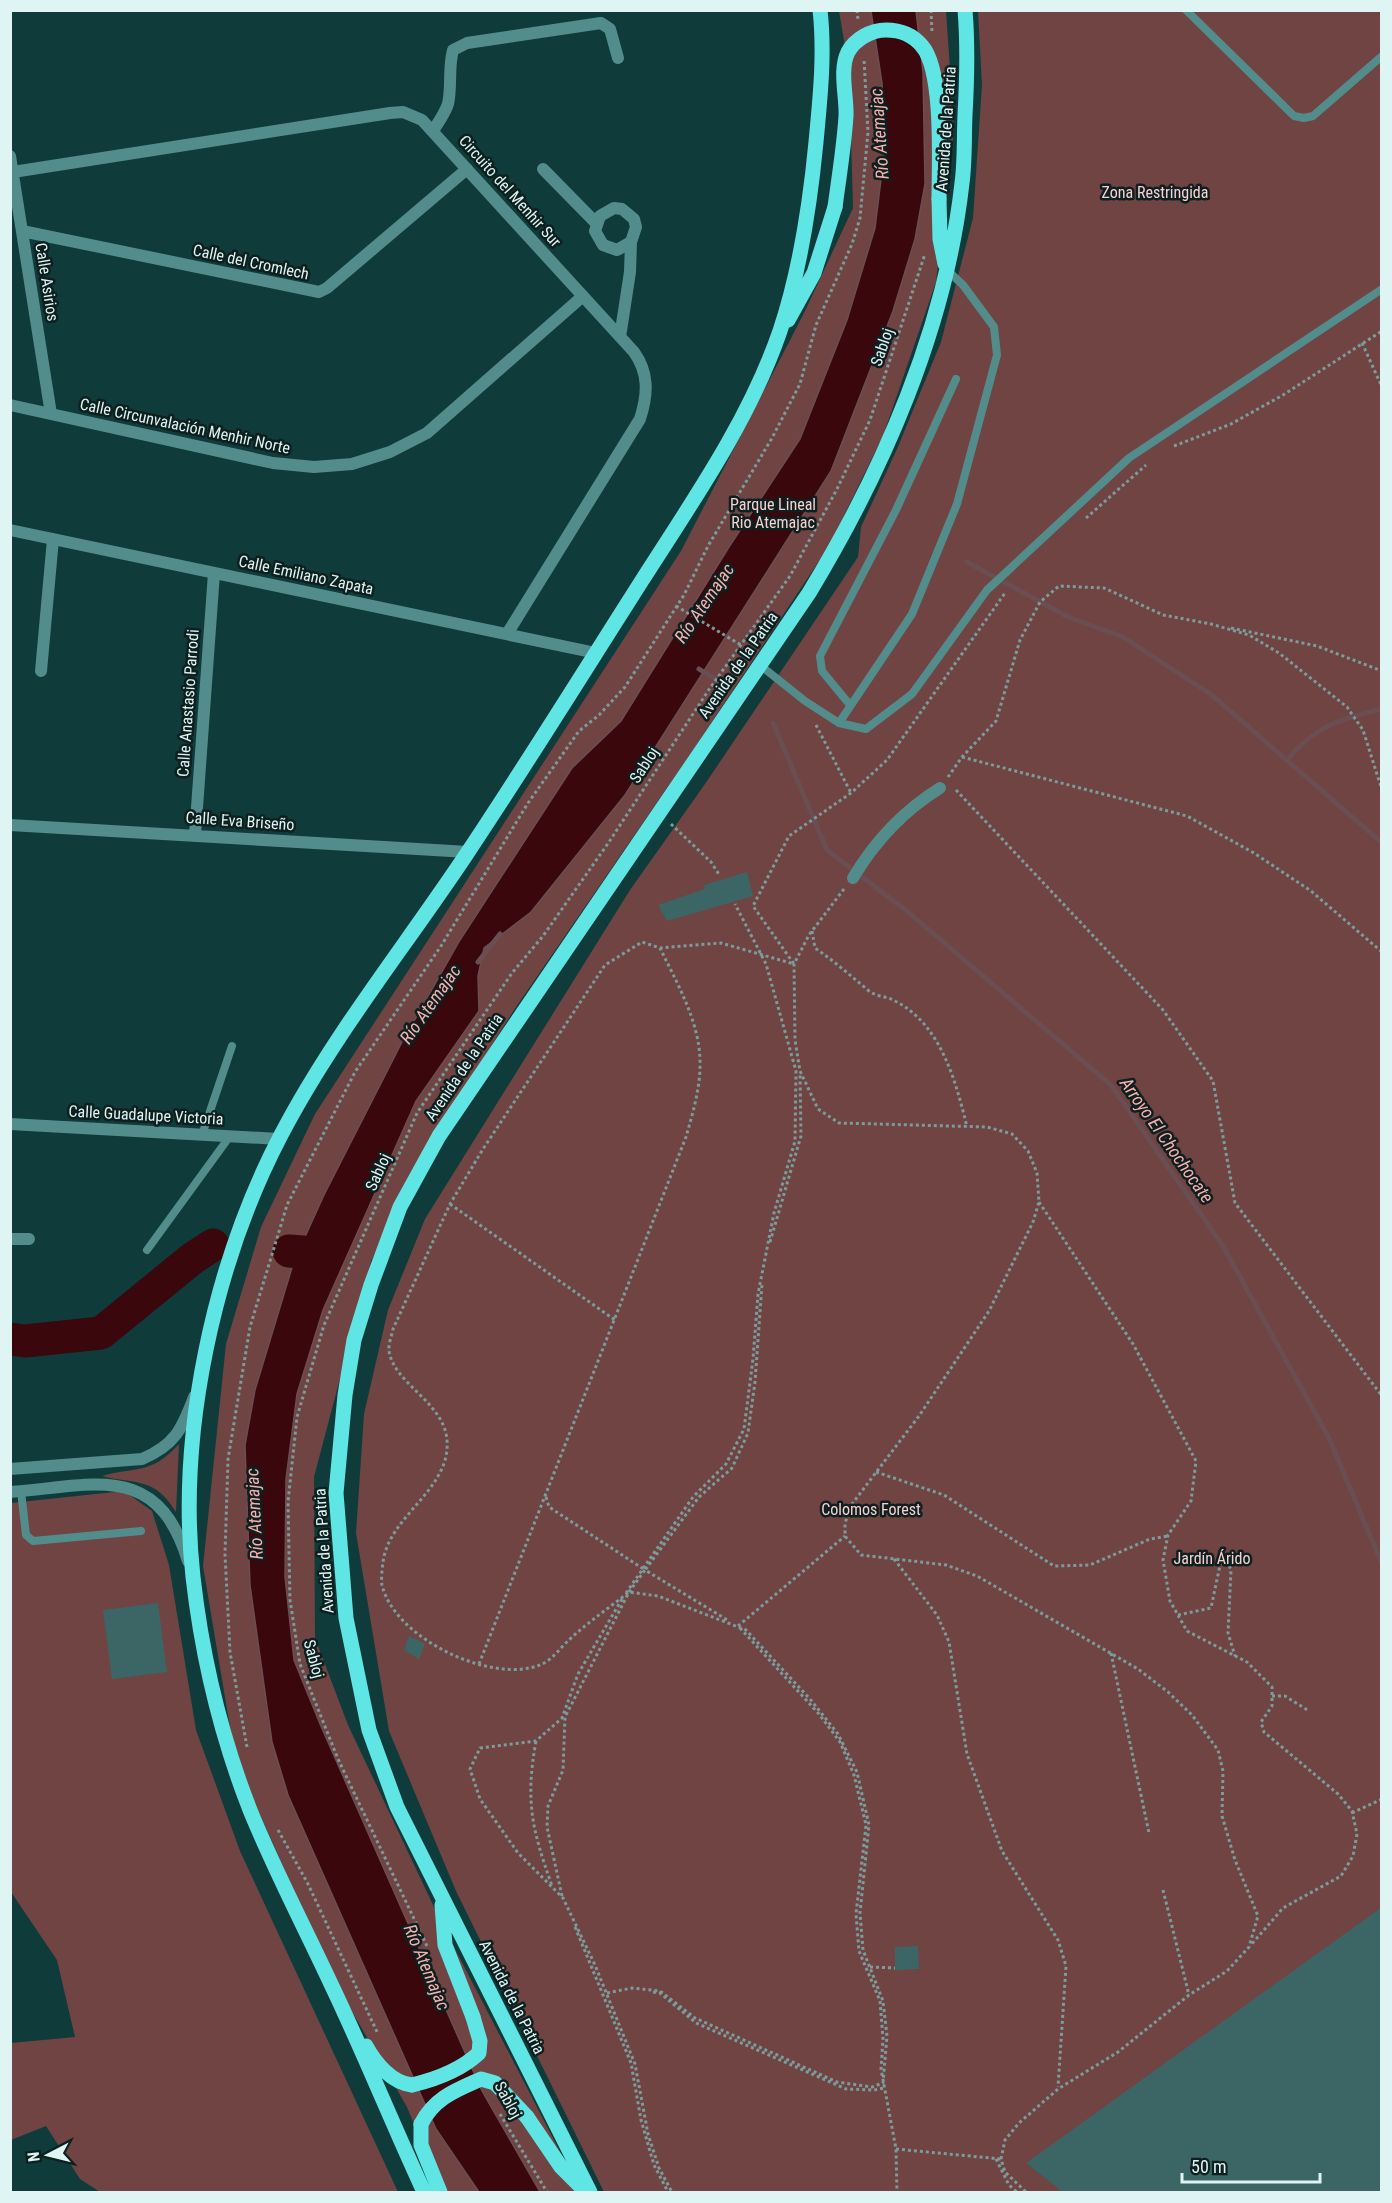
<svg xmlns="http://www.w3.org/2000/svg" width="1392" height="2203" font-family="'Roboto Condensed',sans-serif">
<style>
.green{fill:#704443}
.water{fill:#39070c;stroke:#6a4e52;stroke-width:1.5}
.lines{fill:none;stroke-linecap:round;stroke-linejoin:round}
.stream{stroke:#6a4e52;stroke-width:5}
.river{stroke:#39070c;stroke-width:33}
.building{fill:#3c6565}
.path{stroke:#7b9c9b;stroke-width:3;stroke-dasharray:3 3;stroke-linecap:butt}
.service{stroke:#528d8c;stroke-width:8}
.pedestrian{stroke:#528d8c;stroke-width:12}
.minor{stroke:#528d8c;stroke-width:12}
.primary{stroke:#5fe6e4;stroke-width:15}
.primary-bridge{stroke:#5fe6e4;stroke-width:15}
.labels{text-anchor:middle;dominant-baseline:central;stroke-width:5;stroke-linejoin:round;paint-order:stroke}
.street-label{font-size:16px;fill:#def5f4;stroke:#0e1f1f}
.park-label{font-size:16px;fill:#f7d1d0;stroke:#0e1f1f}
.water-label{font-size:18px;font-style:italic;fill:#f8b0ae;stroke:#0e1f1f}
</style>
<rect width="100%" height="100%" fill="#103b3b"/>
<path class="green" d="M 839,11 L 946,11 L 954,129 L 936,282 L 883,436 L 829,546 L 693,750 L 514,1010 L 433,1137 L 371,1261 L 314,1477 L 315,1638 L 348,1725 L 442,1924 L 581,2192 L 442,2192 L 407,2107 L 346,2001 L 291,1884 L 253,1799 L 232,1739 L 203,1566 L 226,1344 L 261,1227 L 315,1114 L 681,551 L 804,313 L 853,208 L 849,70 Z
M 978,11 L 1381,11 L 1381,2192 L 604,2192 L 456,1891 L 389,1731 L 356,1533 L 364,1414 L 388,1310 L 425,1219 L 630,890 L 705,784 L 858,557 L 861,527 L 897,449 L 941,342 L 973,218 L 982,85 Z
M 179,1444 L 176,1512 C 154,1476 136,1485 102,1476 C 137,1466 151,1475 179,1444 Z
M 124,1491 L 152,1511 L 169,1565 L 196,1730 L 240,1851 L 398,2192 L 100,2192 L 80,2179 L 46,2126 L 11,2140 L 11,2043 L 75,2037 L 57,1960 L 11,1892 L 11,1503 Z"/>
<path class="water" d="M 871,11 L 916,11 L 923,73 L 925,184 L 915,239 L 893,311 L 831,471 L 625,795 L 531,912 L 484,948 L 478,976 L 479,1011 L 416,1101 L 323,1310 L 297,1394 L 286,1479 L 285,1577 L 294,1660 L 320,1724 L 482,2091 L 540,2192 L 479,2192 L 436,2129 L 288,1795 L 272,1742 L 250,1585 L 245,1445 L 255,1390 L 294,1261 L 324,1195 L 401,1044 L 460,940 L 572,768 L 621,721 L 729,547 L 800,439 L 847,320 L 875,228 L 885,147 L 882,83 Z"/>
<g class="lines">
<path class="stream" d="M 967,562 L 1068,617 L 1123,637 L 1212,695 L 1382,843
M 699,669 L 728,687
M 773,723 L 827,850 L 908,912 L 1111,1085 L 1223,1246 L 1329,1438 L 1382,1564
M 1287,760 C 1316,726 1339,719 1382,709
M 478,962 L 500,934"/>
<path class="river" d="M 289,1251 L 316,1253
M 10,1339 L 25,1341 L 101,1333 L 193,1258 L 213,1245"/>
</g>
<path class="building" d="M 747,872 L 753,896 L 667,921 L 658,905 L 705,889 L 704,885 Z
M 158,1603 L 167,1672 L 112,1679 L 103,1610 Z
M 409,1636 L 425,1644 L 419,1659 L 404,1650 Z
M 1382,1907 L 1382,2193 L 1064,2193 L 1026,2163 Z
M 918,1946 L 919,1969 L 895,1970 L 895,1947 Z"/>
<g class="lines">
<path class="path" d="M 857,10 L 858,20
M 931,10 L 932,32
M 1362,343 L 1382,387
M 1174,446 L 1231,424 L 1283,395 L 1382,331
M 1086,518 L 1146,465
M 676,606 L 741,645
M 1231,628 L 1317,646 L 1382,671
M 816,725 L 851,793
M 962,757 L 1187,816 L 1254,853 L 1311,891 L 1382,952
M 948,777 L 962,757 L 996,721 L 1020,640 L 1040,602 L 1059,586 L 1104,588 L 1163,615 L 1211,624 L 1249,635 L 1279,653 L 1347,707 L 1363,730 L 1382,790
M 956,790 L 1163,1010 L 1213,1081 L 1235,1203 L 1382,1396
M 671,824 L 711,862 L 720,876
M 844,889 L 809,935 L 794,964 L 795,1040 L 800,1071 L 818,1109 L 839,1123 L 987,1127 L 1012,1134 L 1028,1151 L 1037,1173 L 1039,1202 L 1033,1222 L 989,1311 L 919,1416 L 852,1504 L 845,1523 L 845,1536 L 861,1555 L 946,1565 L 977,1576 L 1138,1669 L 1168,1692 L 1192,1715 L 1218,1750 L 1223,1771 L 1222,1816 L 1235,1860 L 1258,1916 L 1249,1947 L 1227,1971 L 1189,1995 L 1118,2052 L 1058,2089 L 1019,2123 L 1005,2140 L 1001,2159 L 1005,2172 L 1026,2192
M 812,931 L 815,948 C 834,961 851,976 869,991 C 877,997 887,996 895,1001 C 941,1024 956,1082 967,1127
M 1039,1202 L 1133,1344 L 1196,1461 L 1191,1501 L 1168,1535 L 1163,1560 L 1170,1601 L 1187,1631 L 1247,1662 L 1272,1687 L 1272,1706 L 1261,1722 L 1264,1732 L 1338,1794 L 1352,1811 L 1357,1834 L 1353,1856 L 1341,1876 L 1283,1908 L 1251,1945
M 450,1204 L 615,1320
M 770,1242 L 801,1136 L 800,1073
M 876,1472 L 944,1495 L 1054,1566 L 1090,1565 L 1150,1539 L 1168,1536
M 546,1497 L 549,1507 L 645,1570 L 699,1497 L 732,1468 L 748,1433 L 755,1382 L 762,1284
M 894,1559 L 937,1615 L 949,1642 L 967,1754 L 1002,1851 L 1058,1940 L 1066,1966 L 1058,2087
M 626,1593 L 693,1497 L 726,1464 L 744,1429 L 753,1359 L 758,1294 L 774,1213 L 795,1141 L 796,1071 L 766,964 L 735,904
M 622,1599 L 578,1674 L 562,1718 L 536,1741 L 480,1748 L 470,1769 L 480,1799 L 518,1853 L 563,1898 L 595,1965 L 635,2064 L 648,2134 L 659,2168 L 672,2192
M 1178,1615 L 1211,1608 L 1223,1551 L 1231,1570 L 1228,1633 L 1235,1656
M 738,1626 L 845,1536
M 740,1628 L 819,1714 L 840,1742 L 854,1775 L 866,1825 L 856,1914 L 859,1951 L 880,2001 L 883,2039 L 881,2069 L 896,2149 L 897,2192
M 1111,1653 L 1149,1833
M 479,1664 L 686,1137 C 693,1112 701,1086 700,1060 C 699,1021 677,983 660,948
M 1272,1696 L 1285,1696 L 1309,1711
M 536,1741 C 525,1802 532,1829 552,1886
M 247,1747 L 230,1652 L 225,1554 L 228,1459 L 250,1327 L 287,1205 L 355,1072 L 441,946 L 528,803 L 579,731 L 599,715 L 625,687 L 684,595 L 708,546 L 772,438 L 800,384 L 816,325 L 852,244 L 860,218 L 868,132 L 864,59
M 1352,1813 L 1382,1799
M 278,1830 L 308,1884 L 378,2034
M 1163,1890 L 1189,1995
M 562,1896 L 547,1827 L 548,1806 L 563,1770 L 565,1717 L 629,1592 L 645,1570 L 729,1621
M 575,1927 L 631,2063 L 641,2120 L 654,2165 L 668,2192
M 427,1946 L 338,1759 L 300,1664 L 290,1600 L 288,1502 L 297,1417 L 324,1325 L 417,1113 L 512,973 L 543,936 L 609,842 L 708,691 L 790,576 L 837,489 L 870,420 L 925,254
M 870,1967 L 895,1968
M 653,1992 L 660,1993 L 696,2023 L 846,2089 L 874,2090 L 884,2088
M 607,1993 L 632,1988 L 660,1991 L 695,2018 L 837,2082 L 872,2087 L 883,2083 L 887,2036 L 883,2001 L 863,1950 L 860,1913 L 869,1825 L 857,1772 L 838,1734 L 810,1699 L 746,1630 L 658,1596 L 629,1592 C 609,1608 588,1622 569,1640 C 561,1647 552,1660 542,1664 C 493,1686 394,1638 382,1585 C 381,1579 382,1569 383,1562 C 389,1515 451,1490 447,1440 C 444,1402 394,1384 389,1351 C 388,1345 392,1335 393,1329 L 450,1204 L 483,1149 L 605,965 L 642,942 L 660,948 L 721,943 L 794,964 L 753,906 L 789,836 L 851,793 L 887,760 L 1005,593
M 500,2114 L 547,2192
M 896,2149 L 1001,2159
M 996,2159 L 1009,2185 L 1017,2192"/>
<path class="service" d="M 1186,10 L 1294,116 L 1304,118 L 1313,116 L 1382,56
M 760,665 L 805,701 L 839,723 L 912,614 L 957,504 L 997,355 L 994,327 L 963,285 L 947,270
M 850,705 L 822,671 L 820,656 L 896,510 L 956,379
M 839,723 L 866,729 L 912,694 L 987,590 L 1129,458 L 1382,289
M 202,1135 L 232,1046
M 147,1250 L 230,1136
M 21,1491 L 26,1535 L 33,1541 L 141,1531"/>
<path class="pedestrian" d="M 853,878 C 875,841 903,811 940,788"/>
<path class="minor" d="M 433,131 C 438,123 445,113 448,104 C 452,86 448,68 453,50 L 467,43 L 601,23 L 610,29 L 618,58
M 10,156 L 51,414
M 543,169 L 596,223
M 13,172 L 390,113 L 403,112 L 422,120 L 634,352 C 649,373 648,394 640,419 L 507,634
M 22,231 L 319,292 L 327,288 L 467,169
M 620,337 L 630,272 L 631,242 L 636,227 L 634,219 L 622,209 L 614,208 L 600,216 L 595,231 L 603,245 L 617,250 L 631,242
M 10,405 L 273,463 L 314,467 L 352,464 L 390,452 L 427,433 L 583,296
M 10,530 L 596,653
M 41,671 L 53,539
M 10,825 L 468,852
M 195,835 L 214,573
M 10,1124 L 279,1139
M 10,1239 L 29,1239
M 10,1469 L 142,1459 C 175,1445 182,1429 194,1397
M 10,1492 C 94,1486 157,1460 188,1561"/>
<path class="primary" d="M 939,199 L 940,239 L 945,264
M 788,320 L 814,273 L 835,207
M 442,1905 L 445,1945 L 473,2017
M 366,2046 C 375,2063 392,2083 412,2085
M 527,2117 L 561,2167 L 584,2190
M 421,2124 L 421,2145 L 440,2192
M 424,2192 C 392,2123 364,2053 331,1984 C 304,1926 274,1869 250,1810 C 221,1736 202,1656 193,1577 C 177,1434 214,1263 281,1135 C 332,1037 404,948 466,855 C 526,765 583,673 641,582 C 692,502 749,421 780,331 C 800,271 810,205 816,142 C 820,99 825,54 820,10
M 590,2192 L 397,1807 L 369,1730 L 346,1618 L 336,1493 L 345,1395 L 354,1340 L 371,1285 L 400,1207 L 439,1136 L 809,593 C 883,471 946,327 962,183 C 965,161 964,137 965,115 C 967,80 968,46 965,10"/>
<path class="primary-bridge" d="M 835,207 C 839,177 844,147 846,116 C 847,97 839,70 848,52 C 855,39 871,30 886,30 C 900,30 913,35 922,46 C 944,71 939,165 939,199
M 412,2085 C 437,2079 461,2070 479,2053 L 480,2041 L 473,2017
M 421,2124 C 434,2098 456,2090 481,2079 L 495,2083 L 527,2117"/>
</g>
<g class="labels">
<g class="street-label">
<text transform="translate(946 129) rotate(-86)">Avenida de la Patria</text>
<text transform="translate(510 191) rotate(48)">Circuito del Menhir Sur</text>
<text transform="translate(251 262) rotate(12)">Calle del Cromlech</text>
<text transform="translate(47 282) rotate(81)">Calle Asirios</text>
<text transform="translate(882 347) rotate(-71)">Sabloj</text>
<text transform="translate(185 426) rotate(12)">Calle Circunvalación Menhir Norte</text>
<text transform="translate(306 575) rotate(12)">Calle Emiliano Zapata</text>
<text transform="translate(738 665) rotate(-55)">Avenida de la Patria</text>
<text transform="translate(188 703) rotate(-86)">Calle Anastasio Parrodi</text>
<text transform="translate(644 765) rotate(-57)">Sabloj</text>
<text transform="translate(240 821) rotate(4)">Calle Eva Briseño</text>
<text transform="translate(464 1067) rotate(-56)">Avenida de la Patria</text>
<text transform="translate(146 1115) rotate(3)">Calle Guadalupe Victoria</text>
<text transform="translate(378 1172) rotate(-66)">Sabloj</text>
<text transform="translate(324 1551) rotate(-94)">Avenida de la Patria</text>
<text transform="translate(314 1659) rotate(75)">Sabloj</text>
<text transform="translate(512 1997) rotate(63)">Avenida de la Patria</text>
<text transform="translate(508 2100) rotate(62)">Sabloj</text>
</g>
<g class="park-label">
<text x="1155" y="192">Zona Restringida</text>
<text x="773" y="504">Parque Lineal<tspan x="773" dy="18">Rio Atemajac</tspan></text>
<text x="871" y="1509">Colomos Forest</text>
<text x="1212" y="1558">Jardín Árido</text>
</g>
<g class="water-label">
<text transform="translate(879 134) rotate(-94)">Río Atemajac</text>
<text transform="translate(704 603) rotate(-56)">Río Atemajac</text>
<text transform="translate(430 1004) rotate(-55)">Río Atemajac</text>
<text transform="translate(1167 1140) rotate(55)">Arroyo El Chochocate</text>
<text transform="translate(254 1514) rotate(-93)">Río Atemajac</text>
<text transform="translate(427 1967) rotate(67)">Río Atemajac</text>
</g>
</g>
<rect width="1392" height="2203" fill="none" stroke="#def5f4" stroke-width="24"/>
<g transform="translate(48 2155) rotate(263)" stroke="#0e1f1f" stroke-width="4.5" paint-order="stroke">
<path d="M0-4.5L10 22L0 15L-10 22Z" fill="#def5f4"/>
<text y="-9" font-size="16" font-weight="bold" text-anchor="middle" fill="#def5f4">N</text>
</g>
<path d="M1182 2173v9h138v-9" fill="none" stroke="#def5f4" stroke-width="3"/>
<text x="1191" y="2173" font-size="18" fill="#def5f4" stroke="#0e1f1f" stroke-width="4.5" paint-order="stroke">50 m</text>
</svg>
